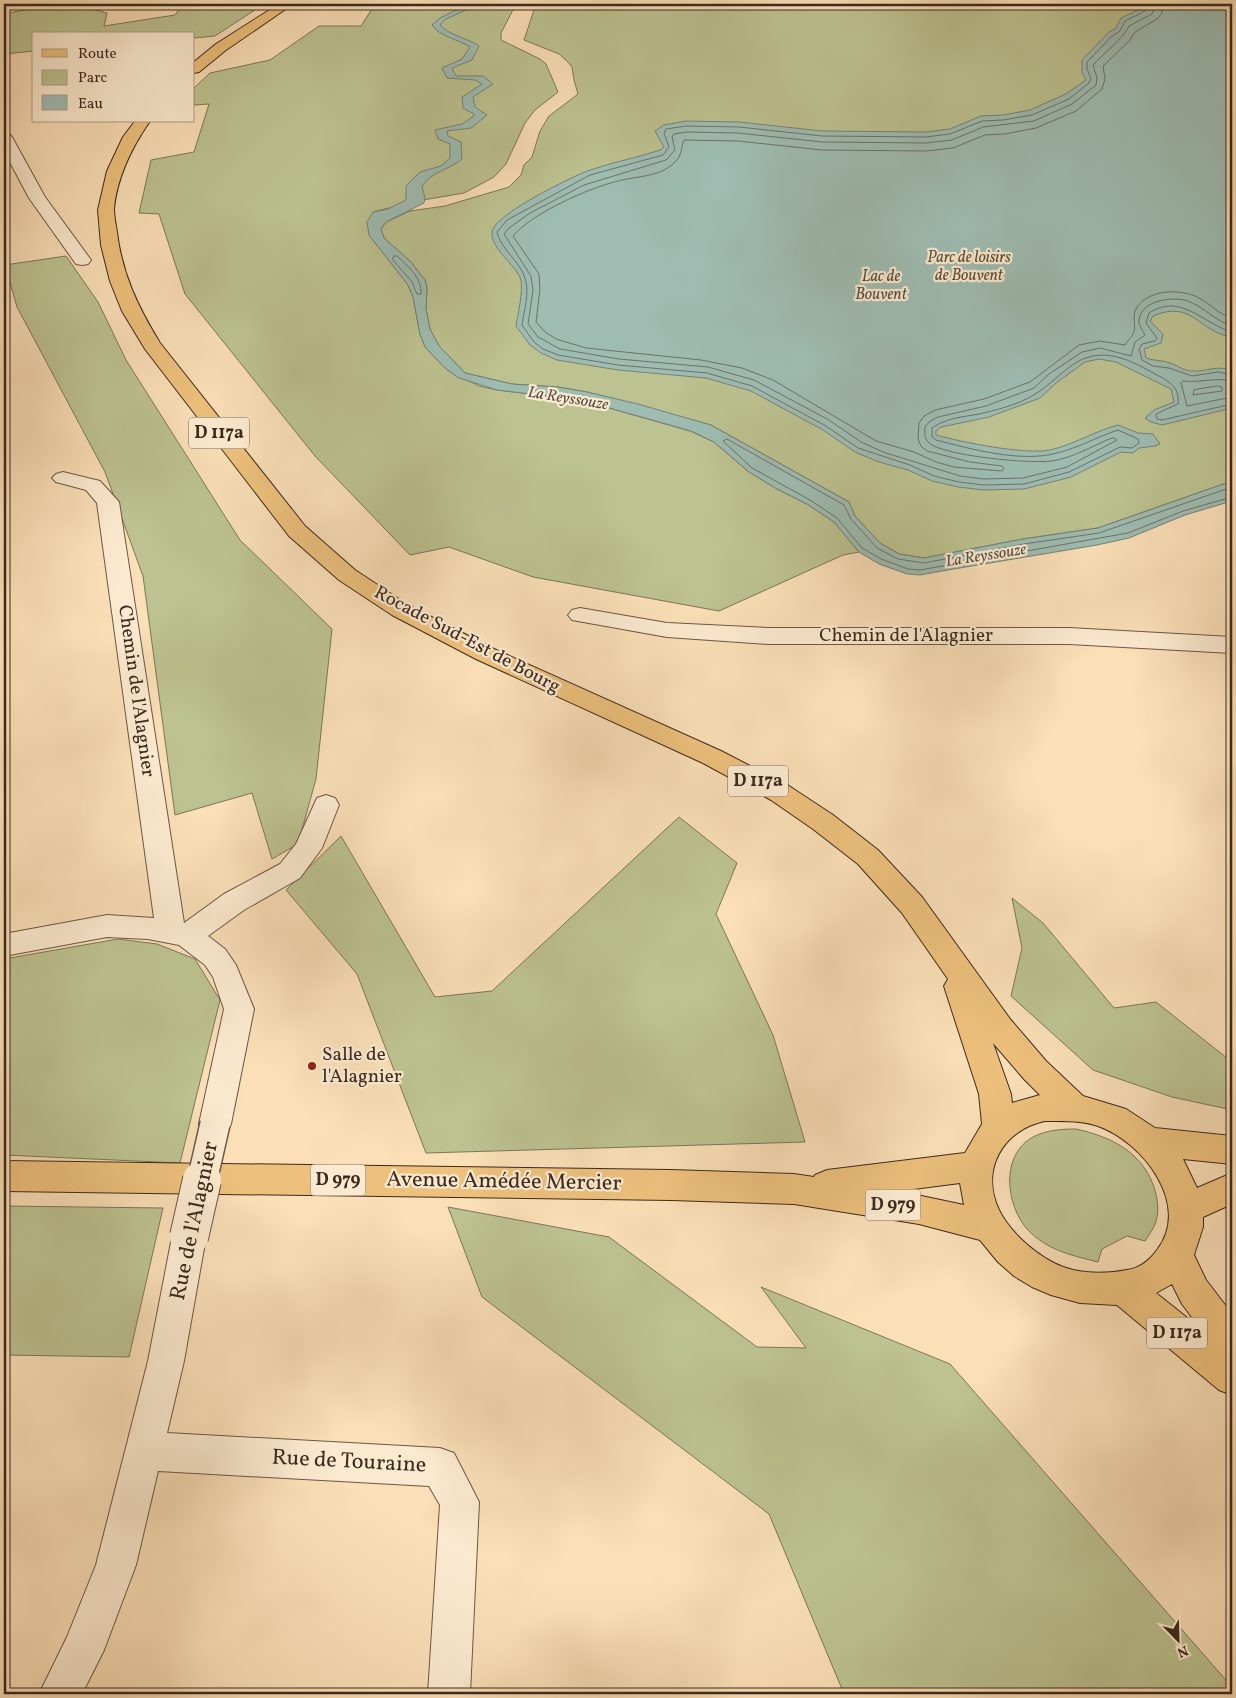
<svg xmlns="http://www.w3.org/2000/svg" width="1236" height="1698" font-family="Vollkorn,serif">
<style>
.green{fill:#bcc290;stroke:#7c7658}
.water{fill:#9ebcb2;stroke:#778177}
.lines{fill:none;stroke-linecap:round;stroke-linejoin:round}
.shore{stroke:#6d7268;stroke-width:1}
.minor-casing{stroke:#6c5645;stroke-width:2}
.primary-casing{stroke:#3c291f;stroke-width:2}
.minor{fill:#fcead0;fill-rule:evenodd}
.primary{fill:#edc07c;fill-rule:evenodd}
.minor-bridge-far1-casing{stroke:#6c5645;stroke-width:32;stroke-linecap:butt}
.minor-bridge-casing{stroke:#6c5645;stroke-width:40;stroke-linecap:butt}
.minor-bridge-far1{stroke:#fcead0;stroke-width:29}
.minor-bridge{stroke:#fcead0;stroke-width:38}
.poi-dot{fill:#8f2418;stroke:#fcead0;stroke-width:2}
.labels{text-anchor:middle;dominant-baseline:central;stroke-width:4.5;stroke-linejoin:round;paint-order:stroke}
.far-park-label{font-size:16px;font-style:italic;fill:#5c4f3b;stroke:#fcead0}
.far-water-label{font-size:16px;font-style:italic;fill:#544e44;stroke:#fcead0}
.shield{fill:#fcead0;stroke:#766354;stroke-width:1}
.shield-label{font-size:18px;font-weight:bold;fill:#3c291f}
.street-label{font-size:19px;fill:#3c291f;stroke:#fcead0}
.poi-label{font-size:19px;fill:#3c291f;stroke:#fcead0;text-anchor:start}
.near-street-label{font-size:22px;fill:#3c291f;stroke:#fcead0}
</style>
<rect width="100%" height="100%" fill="#fadfb7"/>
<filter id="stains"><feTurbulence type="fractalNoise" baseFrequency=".004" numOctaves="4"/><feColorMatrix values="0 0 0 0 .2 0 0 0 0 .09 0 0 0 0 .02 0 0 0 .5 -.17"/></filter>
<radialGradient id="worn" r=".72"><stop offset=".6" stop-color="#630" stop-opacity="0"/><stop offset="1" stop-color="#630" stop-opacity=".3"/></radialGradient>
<path class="green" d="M 183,4 L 264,4 L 215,36 L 194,38 L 194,34 L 34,34 L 34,51 L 4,54 L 4,14 L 51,5 L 76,5 L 107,13 L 104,26 L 175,15 Z
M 375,4 L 516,4 L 501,33 L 501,40 L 540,59 L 546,64 L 558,92 L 535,110 L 525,123 L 506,164 L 494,177 L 464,193 L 417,201 L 373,212 L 369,235 L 408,285 L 413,297 L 420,334 L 425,347 L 446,369 L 479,386 L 497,390 L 581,400 L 690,431 L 714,442 L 749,472 L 777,489 L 807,504 L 834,522 L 859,552 L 843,555 L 719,611 L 533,577 L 449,547 L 410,555 L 315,456 L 185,294 L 159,214 L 139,213 L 151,160 L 194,152 L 209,104 L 194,105 L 194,88 L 210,73 L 270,60 L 319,26 L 361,26 Z
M 536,4 L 1232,4 L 1232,481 L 1098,528 L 1023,539 L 924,558 L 899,554 L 880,543 L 855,516 L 849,502 L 711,425 L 587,392 L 558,387 L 512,384 L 465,373 L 439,346 L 430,329 L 426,309 L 427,288 L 425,280 L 410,261 L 384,238 L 381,229 L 386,222 L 410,211 L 445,206 L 509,187 L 521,175 L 524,165 L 532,157 L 540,131 L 549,116 L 578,94 L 574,80 L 572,67 L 568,62 L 559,54 L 524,40 Z
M 66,256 L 98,302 L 126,360 L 240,540 L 332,629 L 316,779 L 298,844 L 272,859 L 252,793 L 175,815 L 143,576 L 105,472 L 17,307 L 5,265 Z
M 679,817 L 737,863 L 716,914 L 773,1035 L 805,1142 L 426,1153 L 357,974 L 286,890 L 341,836 L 435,997 L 492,991 Z
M 1012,898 L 1043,923 L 1114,1008 L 1156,1002 L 1232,1062 L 1232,1110 L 1172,1097 L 1093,1070 L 1011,996 L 1022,948 Z
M 118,939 L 157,944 L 195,959 L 220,1000 L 180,1163 L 4,1155 L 4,959 Z
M 1076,1129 C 1113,1137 1146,1154 1156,1194 C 1158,1203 1159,1215 1155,1224 C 1153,1230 1148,1236 1145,1241 L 1127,1236 L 1102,1249 L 1098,1262 C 1074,1256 1050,1251 1031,1233 C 1006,1210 998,1154 1035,1136 C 1048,1130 1061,1129 1076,1129 Z
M 4,1206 L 163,1208 L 129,1357 L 4,1355 Z
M 448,1207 L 609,1237 L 757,1347 L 806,1348 L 761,1287 L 950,1364 L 1232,1687 L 1232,1694 L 844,1694 L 769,1514 L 482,1297 Z"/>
<path class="water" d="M 469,4 L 479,4 L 446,19 L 440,25 C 447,34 469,39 479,46 L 472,60 L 452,68 L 456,76 L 483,76 L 493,84 L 473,97 L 475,107 L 487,115 L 471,128 L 447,131 L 448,136 L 461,142 L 462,159 C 447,171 434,170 422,186 L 425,198 L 424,203 L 386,222 L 381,229 L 384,238 L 410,261 L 425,280 L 427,288 L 426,309 L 430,329 L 439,346 L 465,373 L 512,384 L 558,387 L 587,392 L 638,404 L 711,425 L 849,502 L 855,516 L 880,543 L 899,554 L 924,558 L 1023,539 L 1098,528 L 1232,481 L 1232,501 L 1185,515 L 1129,538 L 1097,545 L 942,571 L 920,575 L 907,574 L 879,564 L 859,552 L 834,522 L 807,504 L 777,489 L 749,472 L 714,442 L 691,431 L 581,400 L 497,390 L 459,378 L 446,369 L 425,347 L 420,334 L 413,297 L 408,285 L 369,235 L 367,222 L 373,212 L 388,209 L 406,200 L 406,186 L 420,172 L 441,166 L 450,158 L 450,144 L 438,139 L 435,130 L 462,124 L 474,116 L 474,114 L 463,108 L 462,97 L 482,84 L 475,80 L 447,78 L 442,68 L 462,59 L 470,47 C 458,39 440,37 432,25 L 440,18 Z
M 1151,4 L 1232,4 L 1232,337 C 1198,332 1193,299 1153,316 L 1150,321 L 1163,334 L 1161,343 L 1144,349 L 1146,358 C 1154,361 1162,360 1170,363 C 1177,365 1184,371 1193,371 C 1207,372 1217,364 1232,371 L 1232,408 L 1162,425 L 1151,422 L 1145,418 L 1154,410 L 1174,402 L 1171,389 L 1116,362 L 1099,359 L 1085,362 L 1056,383 L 1040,398 L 989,417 L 941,427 L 936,431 L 936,435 C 961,442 1025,455 1050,450 C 1073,445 1095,431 1118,425 L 1138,433 L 1153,434 L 1160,444 L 1155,446 L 1139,448 L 1133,453 L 1121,452 L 1071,477 L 1024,489 L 984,490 L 958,487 L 932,481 L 908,470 L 879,462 L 855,452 L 823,430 L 751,391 L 706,378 L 618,370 L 557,360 L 541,353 L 530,345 L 516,326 C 518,314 523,292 521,280 C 517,266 490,248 492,232 C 493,215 573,176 590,170 C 613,162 637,158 660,150 L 664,147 L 655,131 L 664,125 L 686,121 L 739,122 L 822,131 L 926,132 L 950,129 L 981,116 L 1003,115 L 1030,110 L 1066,94 L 1086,80 L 1082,72 L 1082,60 L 1109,32 L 1116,28 L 1121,18 Z"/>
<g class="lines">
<path class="shore" d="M 1149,4 L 1147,10 L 1125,21 L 1120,31 L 1112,36 L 1087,62 L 1087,69 L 1091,78 L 1089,83 L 1069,99 L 1032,115 L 1003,120 L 982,121 L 950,134 L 926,137 L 822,136 L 739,127 L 686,126 L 666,129 L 664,133 L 669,147 L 663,155 L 590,175 L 507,220 L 497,232 C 501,250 520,261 525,278 C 530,293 524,310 522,325 L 534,342 L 543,349 L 558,355 L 618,365 L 707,373 L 752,386 L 826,426 L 858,448 L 910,465 L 934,476 L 959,482 L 984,485 L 1024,484 L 1069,472 L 1120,447 L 1132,448 L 1139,443 L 1138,439 L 1118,430 C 1097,437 1078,448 1057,453 C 1021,463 971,449 936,440 L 932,437 L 932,428 C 946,418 963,417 979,414 C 993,411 1007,407 1020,402 C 1039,394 1051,382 1067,369 C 1097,344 1125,357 1155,374 C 1169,381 1180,387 1178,404 L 1156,414 L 1157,419 L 1162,420 L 1232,404
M 1156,4 L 1152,14 L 1129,26 C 1124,38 1103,54 1093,65 L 1097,78 L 1096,85 L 1072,104 L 1034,121 L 983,127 L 952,140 L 926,143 L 822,142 L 738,133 L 687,132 L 674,134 L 672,137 L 675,150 L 666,160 L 584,185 L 530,213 L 509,228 L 504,234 L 531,276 L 533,290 L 528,324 L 538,337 L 560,349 L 619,359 L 708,367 L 754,380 L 829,420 L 861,442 L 883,452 L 960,476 L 984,479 L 1023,478 L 1067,467 L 1117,440 L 1114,438 L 1109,439 C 1091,447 1072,458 1052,461 C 1031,464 941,456 928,442 C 924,438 925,432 925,427 L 929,422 L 938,417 L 986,406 L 1034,388 L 1049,374 L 1082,352 L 1100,348 L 1131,356 L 1135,342 L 1145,335 C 1143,331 1139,326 1139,321 C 1140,300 1173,296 1188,301 C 1204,307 1215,321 1232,326
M 1163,4 L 1162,13 L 1157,19 L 1135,32 L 1130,40 L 1103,66 L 1105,79 L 1102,89 L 1076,111 L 1036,128 L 1005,134 L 985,135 L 953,148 L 926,151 L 822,150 L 738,141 L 684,140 C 681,147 682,155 676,161 C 662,177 637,176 618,181 C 589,188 532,213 513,236 L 539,274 L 540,289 L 536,322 L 545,332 L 556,339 L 586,348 L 701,360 L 742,368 L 773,380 L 876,441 L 914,452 L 936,462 L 954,467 L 1002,471 L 1004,468 L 1002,466 L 970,462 L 927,451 L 921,446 L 918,439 L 919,423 L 924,416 L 935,410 L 984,399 L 1030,382 L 1079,345 L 1100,341 L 1125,345 C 1127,341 1133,336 1134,332 C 1136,325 1132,317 1136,309 C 1147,289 1181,288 1199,298 C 1211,304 1219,315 1232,318
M 394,256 L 397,256 C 408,266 422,278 421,294 L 417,294 L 412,282 L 393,260 Z
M 1232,332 C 1203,324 1181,292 1149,313 L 1146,323 L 1157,338 L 1155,341 L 1142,344 L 1139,349 L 1142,360 L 1153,366 L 1169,368 L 1192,376 L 1218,372 L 1232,375
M 1232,381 C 1215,377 1200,383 1183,381 L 1181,383 L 1187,406 L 1232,397
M 1218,386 L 1222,387 L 1222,391 L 1193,395 L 1194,390 Z
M 1232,487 L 1099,533 L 1024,544 L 924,563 L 898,559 L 877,548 L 851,519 L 844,505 L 727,439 L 723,441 L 752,468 L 810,500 L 837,518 L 862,548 L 881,559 L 908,569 L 920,570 L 1128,533 L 1183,511 L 1232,497"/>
<g class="minor-casing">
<path id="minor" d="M 4,133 L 9,134 L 12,137 L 45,197 L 91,260 L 88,264 L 82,265 L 76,264 L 29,198 L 4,151 Z
M 63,472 L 100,481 L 119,502 L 184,923 L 224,894 L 280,864 L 296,844 L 317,798 L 326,795 L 335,798 L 339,805 L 322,848 L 300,878 L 244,910 L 208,936 L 225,949 L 236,965 L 254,1009 L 231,1124 L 226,1134 L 215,1138 L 204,1134 L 199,1124 L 224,1009 L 213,977 L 205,965 L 179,945 L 148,939 L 107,937 L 4,956 L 4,934 L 107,915 L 154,918 L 97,503 L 86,490 L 56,482 L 52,478 L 56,474 Z
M 580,608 L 667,623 L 769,628 L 1069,628 L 1232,637 L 1232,653 L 1069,644 L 769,644 L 667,637 L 572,620 L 568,615 L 572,610 Z
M 189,1221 L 201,1226 L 206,1237 L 184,1361 L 167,1433 L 440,1448 L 454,1453 L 479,1502 L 470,1694 L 428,1694 L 440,1505 L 429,1486 L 158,1471 L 136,1565 L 104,1650 L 82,1694 L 39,1694 L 67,1637 L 96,1565 L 148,1361 L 172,1237 L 177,1226 Z"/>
</g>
<g class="primary-casing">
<path id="primary" d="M 279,4 L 293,4 L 226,50 L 199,72 L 194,73 L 194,62 L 216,44 Z
M 135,121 L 150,121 C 132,147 117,177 114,209 C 114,217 116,225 117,232 C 122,274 138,307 160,343 L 305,526 L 355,570 L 408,605 L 494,649 L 721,751 L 789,786 L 833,815 L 878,850 L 922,897 L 1010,1019 L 1046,1061 L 1083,1096 L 1126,1109 L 1155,1128 L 1232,1136 L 1232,1164 L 1183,1159 L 1197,1188 L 1232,1173 L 1232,1204 L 1203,1217 L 1203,1227 L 1194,1255 L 1206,1280 L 1232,1314 L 1232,1395 L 1219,1390 L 1117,1305 L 1080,1303 L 1051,1295 L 1032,1287 L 1014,1276 L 998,1262 L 980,1240 L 919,1224 L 794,1204 L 671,1200 L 4,1191 L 4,1161 L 671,1170 L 794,1174 L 814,1177 L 815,1175 L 827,1170 L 965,1153 L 982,1124 L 979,1094 L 944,986 L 948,979 L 902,913 L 858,864 L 813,829 L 771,800 L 703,763 L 476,659 L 392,615 L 339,580 L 289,536 L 145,349 L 122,311 L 110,281 L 101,245 L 98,210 L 107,171 L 123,137 ZM 993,1043 L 1024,1079 L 1040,1095 L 1012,1103 L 1011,1094 ZM 1045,1121 C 1062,1121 1081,1120 1098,1126 C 1143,1142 1192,1205 1157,1250 C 1149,1261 1140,1268 1127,1270 C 1106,1274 1083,1274 1063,1267 C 1038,1257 1011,1234 999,1210 C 980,1169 1003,1130 1045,1121 ZM 960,1183 L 964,1205 L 898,1191 ZM 1172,1284 L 1182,1304 L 1200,1328 L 1156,1293 Z"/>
</g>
<use href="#minor" class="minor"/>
<use href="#primary" class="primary"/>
<g class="minor-bridge-far1-casing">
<path id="minor-bridge-far1" d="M 202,1181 L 215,1124"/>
</g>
<g class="minor-bridge-casing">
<path id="minor-bridge" d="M 189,1237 L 202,1180"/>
</g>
<use href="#minor-bridge-far1" class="minor-bridge-far1"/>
<use href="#minor-bridge" class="minor-bridge"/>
</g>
<circle class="poi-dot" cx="312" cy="1066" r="5"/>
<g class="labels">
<g class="far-park-label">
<text x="969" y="258">Parc de loisirs<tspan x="969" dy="18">de Bouvent</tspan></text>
</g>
<g class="far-water-label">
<text x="881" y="277">Lac de<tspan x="881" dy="18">Bouvent</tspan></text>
<text transform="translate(568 399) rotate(9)">La Reyssouze</text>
<text transform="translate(986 556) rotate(-9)">La Reyssouze</text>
</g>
<g class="shield">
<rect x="189" y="417.5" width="60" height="31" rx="4"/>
<rect x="728" y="765.5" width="60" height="31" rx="4"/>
<rect x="310.5" y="1164.5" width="55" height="31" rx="4"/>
<rect x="865.5" y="1189.5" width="55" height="31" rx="4"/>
<rect x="1147" y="1317.5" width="60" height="31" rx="4"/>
</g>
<g class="shield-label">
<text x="219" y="433">D 117a</text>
<text x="758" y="781">D 117a</text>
<text x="338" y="1180">D 979</text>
<text x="893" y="1205">D 979</text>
<text x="1177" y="1333">D 117a</text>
</g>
<g class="street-label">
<text x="906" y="636">Chemin de l'Alagnier</text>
<text transform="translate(467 640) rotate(28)">Rocade Sud-Est de Bourg</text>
<text transform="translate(136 691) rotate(82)">Chemin de l'Alagnier</text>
</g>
<g class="poi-label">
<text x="322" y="1055">Salle de<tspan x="322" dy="22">l'Alagnier</tspan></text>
</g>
<g class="near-street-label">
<text transform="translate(504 1182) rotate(1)">Avenue Amédée Mercier</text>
<text transform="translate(195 1221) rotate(-78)">Rue de l'Alagnier</text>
<text transform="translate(349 1462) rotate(3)">Rue de Touraine</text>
</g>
</g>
<rect width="1236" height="1698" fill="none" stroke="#fadfb7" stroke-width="20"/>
<rect x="5" y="5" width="1226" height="1688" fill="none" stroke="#3c291f" stroke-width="2.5"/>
<rect x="10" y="10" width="1216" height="1678" fill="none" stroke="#3c291f"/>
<rect x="32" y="32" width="162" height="90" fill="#fcead0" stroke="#af9d89"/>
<rect x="42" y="49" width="25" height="8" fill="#edc07c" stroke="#af9d89"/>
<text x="78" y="58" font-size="15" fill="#3c291f">Route</text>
<rect x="42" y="70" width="25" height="15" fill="#bcc290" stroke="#af9d89"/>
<text x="78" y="82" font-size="15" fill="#3c291f">Parc</text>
<rect x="42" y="95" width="25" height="15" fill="#9ebcb2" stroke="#af9d89"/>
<text x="78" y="108" font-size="15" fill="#3c291f">Eau</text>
<g transform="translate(1178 1640) rotate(157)" stroke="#fcead0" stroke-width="4" paint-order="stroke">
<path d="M0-4L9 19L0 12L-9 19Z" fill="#3c291f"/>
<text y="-8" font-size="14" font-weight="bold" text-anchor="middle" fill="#3c291f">N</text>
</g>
<rect width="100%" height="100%" filter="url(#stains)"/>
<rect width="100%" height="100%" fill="url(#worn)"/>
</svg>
